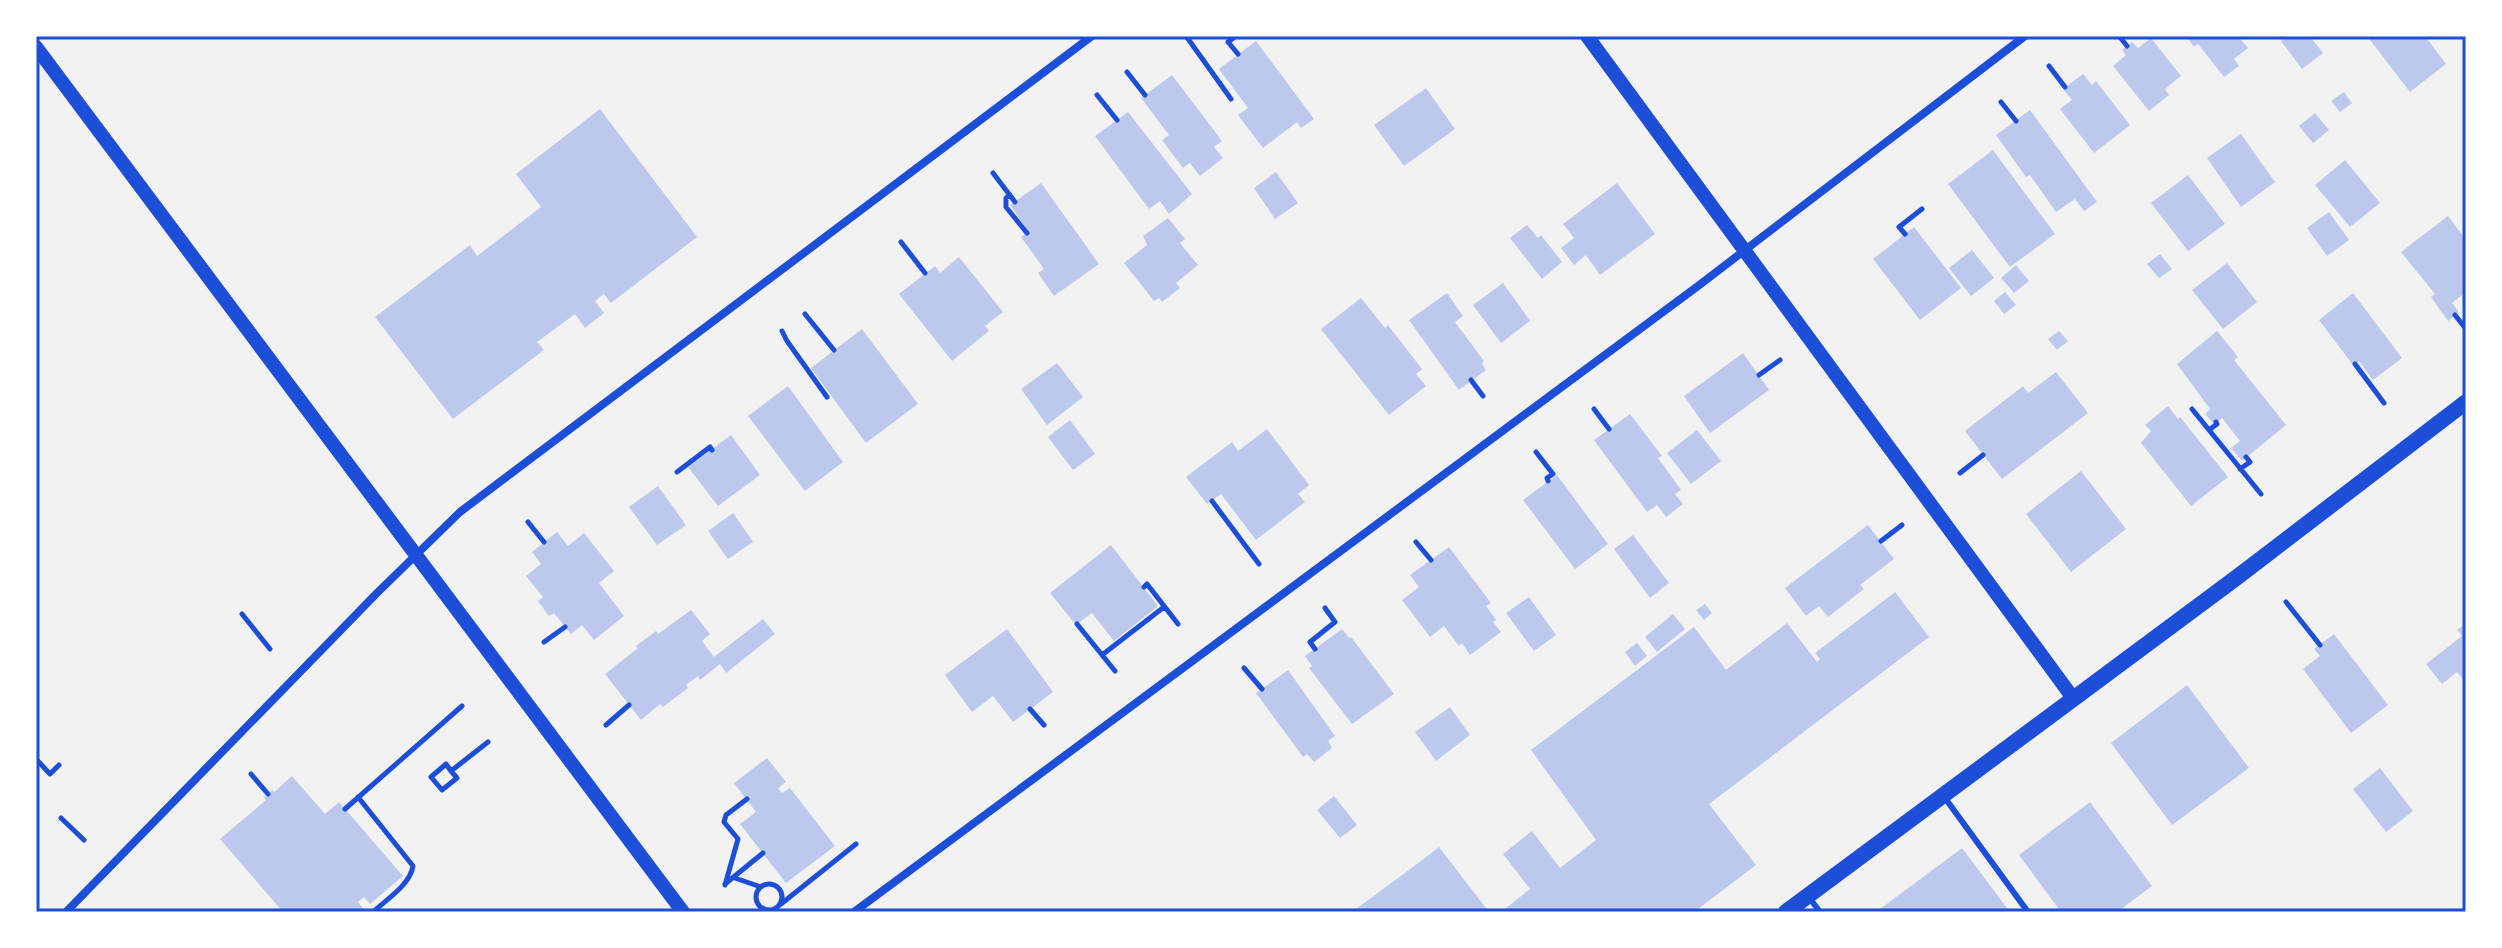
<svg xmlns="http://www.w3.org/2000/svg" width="2502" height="948" font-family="Helvetica,sans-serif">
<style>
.building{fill:#bdc9ec}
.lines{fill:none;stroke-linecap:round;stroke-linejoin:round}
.path{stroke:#1d4ed8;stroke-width:5}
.service{stroke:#1d4ed8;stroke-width:6}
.minor{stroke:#1d4ed8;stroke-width:8}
.tertiary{stroke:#1d4ed8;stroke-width:14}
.secondary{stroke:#1d4ed8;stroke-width:16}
.neatline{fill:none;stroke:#1d4ed8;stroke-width:3}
</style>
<rect width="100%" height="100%" fill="#f2f2f2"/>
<path class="building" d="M 2186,36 L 2238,36 L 2248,48 L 2234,59 L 2239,66 L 2224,77 L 2198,44 L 2194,47 Z
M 2287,36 L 2310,36 L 2323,53 L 2302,69 L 2281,41 Z
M 2367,36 L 2425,36 L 2446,64 L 2410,92 Z
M 2151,38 L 2181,76 L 2165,89 L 2169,95 L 2149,111 L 2113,66 L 2126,55 L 2122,50 L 2132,42 L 2138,48 Z
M 1256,41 L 1314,119 L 1301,128 L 1297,122 L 1263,148 L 1238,115 L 1248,108 L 1219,69 Z
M 2083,74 L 2092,85 L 2096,81 L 2130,125 L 2094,153 L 2060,109 L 2072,100 L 2063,89 Z
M 1172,75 L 1222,141 L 1214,147 L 1223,158 L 1200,176 L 1190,163 L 1183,168 L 1162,140 L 1169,135 L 1141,98 Z
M 1426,88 L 1455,129 L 1404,166 L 1374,125 Z
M 2344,92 L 2352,103 L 2340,112 L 2331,101 Z
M 600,109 L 697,237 L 611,303 L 604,294 L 595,301 L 604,313 L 585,328 L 575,314 L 537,342 L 544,350 L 453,419 L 375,317 L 470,245 L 477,256 L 541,207 L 516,174 Z
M 2030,110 L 2097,202 L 2084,211 L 2075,199 L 2056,212 L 2030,175 L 2026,177 L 1996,135 Z
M 1128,112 L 1192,194 L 1169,214 L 1160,201 L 1149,209 L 1095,136 Z
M 2315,113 L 2329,130 L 2313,143 L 2299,126 Z
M 2241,134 L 2275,182 L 2241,207 L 2207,158 Z
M 1993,150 L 2055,234 L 2010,267 L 1948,184 Z
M 2345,160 L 2380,203 L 2350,227 L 2315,185 Z
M 1276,172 L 1298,203 L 1275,219 L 1254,188 Z
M 2188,175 L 2225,224 L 2188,251 L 2151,203 Z
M 1041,183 L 1099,264 L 1054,296 L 1038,273 L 1044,269 L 1021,237 L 1029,232 L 1010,205 Z
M 1617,183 L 1655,234 L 1600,275 L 1586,255 L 1574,265 L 1561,248 L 1574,238 L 1563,224 Z
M 2329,212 L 2349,240 L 2327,256 L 2307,228 Z
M 2448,216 L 2466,240 L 2466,292 L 2452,303 L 2459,312 L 2448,321 L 2431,297 L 2435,294 L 2401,252 Z
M 1168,218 L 1185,239 L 1180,243 L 1198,265 L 1176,283 L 1180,288 L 1162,302 L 1159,298 L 1154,301 L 1124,263 L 1147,245 L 1143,236 Z
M 1527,225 L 1538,238 L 1541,235 L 1562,262 L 1542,279 L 1510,238 Z
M 1914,227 L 1961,288 L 1920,320 L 1873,259 Z
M 1972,250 L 1994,278 L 1971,296 L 1949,268 Z
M 2160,254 L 2172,269 L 2159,278 L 2147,264 Z
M 959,257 L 1003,312 L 985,326 L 989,331 L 952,361 L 899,294 L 935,266 L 940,273 Z
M 2227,263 L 2257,302 L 2223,329 L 2192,290 Z
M 2016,265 L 2029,281 L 2014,293 L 2001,278 Z
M 1503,283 L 1530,321 L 1501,343 L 1473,305 Z
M 2005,292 L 2016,305 L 2004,314 L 1994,301 Z
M 1447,293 L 1463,316 L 1455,322 L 1484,361 L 1482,364 L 1486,370 L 1459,390 L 1409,320 Z
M 2353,293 L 2402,358 L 2373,380 L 2359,361 L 2353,365 L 2319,320 Z
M 1361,298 L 1385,328 L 1388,325 L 1422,369 L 1416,374 L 1426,386 L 1389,415 L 1321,329 Z
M 862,329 L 918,404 L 866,443 L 811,368 Z
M 2059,331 L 2068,341 L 2057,350 L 2048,339 Z
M 2217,331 L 2238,357 L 2234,360 L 2286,425 L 2242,461 L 2231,448 L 2240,441 L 2222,418 L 2214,424 L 2205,414 L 2210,409 L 2177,364 Z
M 1743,353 L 1769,390 L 1710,433 L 1684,396 Z
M 1057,363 L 1083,397 L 1047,425 L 1021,389 Z
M 2056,372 L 2088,413 L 2002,479 L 1965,431 L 2023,386 L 2028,393 Z
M 788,386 L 843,462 L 805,491 L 748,416 Z
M 2168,406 L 2178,419 L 2180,417 L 2228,477 L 2191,506 L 2141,443 L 2151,431 L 2145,425 Z
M 1630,414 L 1662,456 L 1658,458 L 1681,490 L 1675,494 L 1683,504 L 1666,517 L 1657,505 L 1647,512 L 1594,440 Z
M 1070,420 L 1095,454 L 1073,470 L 1048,437 Z
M 1267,429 L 1309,485 L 1298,494 L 1305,502 L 1256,540 L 1221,494 L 1207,504 L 1186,477 L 1232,442 L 1238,451 Z
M 1697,430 L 1721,461 L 1691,484 L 1667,453 Z
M 731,435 L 760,475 L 718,506 L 688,467 Z
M 2081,471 L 2126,529 L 2071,572 L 2026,514 Z
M 1557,475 L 1608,544 L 1575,569 L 1523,500 Z
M 658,486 L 686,525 L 657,545 L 629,507 Z
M 733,513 L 753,542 L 728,559 L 708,531 Z
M 1868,525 L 1894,559 L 1860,585 L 1864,589 L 1828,617 L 1819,606 L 1806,616 L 1785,588 Z
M 557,532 L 568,546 L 584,533 L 614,571 L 599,583 L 624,616 L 594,640 L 582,625 L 571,634 L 554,613 L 549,616 L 538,601 L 543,597 L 526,576 L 541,564 L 532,552 Z
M 1633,535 L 1669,583 L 1650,598 L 1614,549 Z
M 1111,545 L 1158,606 L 1114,641 L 1092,613 L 1076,625 L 1050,593 Z
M 1449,547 L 1491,603 L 1486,606 L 1496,620 L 1493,622 L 1501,632 L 1470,655 L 1462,643 L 1459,646 L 1444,626 L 1430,637 L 1402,600 L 1419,587 L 1410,575 Z
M 1895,592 L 1929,637 L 1709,804 L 1756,865 L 1694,912 L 1501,912 L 1530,889 L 1503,854 L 1532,831 L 1560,868 L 1596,840 L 1531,750 L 1694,627 L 1726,670 L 1787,623 L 1817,662 L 1820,659 L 1815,653 Z
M 1529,597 L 1556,635 L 1534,651 L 1506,613 Z
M 1705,604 L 1712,613 L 1704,620 L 1696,610 Z
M 691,610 L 710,634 L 702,641 L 714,657 L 763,619 L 775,634 L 726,673 L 720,664 L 700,680 L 698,676 L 686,685 L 688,688 L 663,707 L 660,704 L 641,720 L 605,674 L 638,648 L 636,646 L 656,631 L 658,634 Z
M 1673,614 L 1685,629 L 1657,652 L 1645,637 Z
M 2466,623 L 2466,683 L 2457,672 L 2442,684 L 2426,664 L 2462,636 L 2457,630 Z
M 1007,629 L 1053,692 L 1013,722 L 993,696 L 972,712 L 945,675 Z
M 1342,629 L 1349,638 L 1351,637 L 1394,694 L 1352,724 L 1309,668 L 1312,666 L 1305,656 Z
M 2334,634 L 2388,705 L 2351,733 L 2303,669 L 2320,656 L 2314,649 Z
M 1637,643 L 1647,656 L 1635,666 L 1625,652 Z
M 1288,670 L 1335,736 L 1328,741 L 1332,748 L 1314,762 L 1307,754 L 1303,757 L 1256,693 Z
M 2187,685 L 2249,768 L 2172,825 L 2111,743 Z
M 1450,707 L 1470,735 L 1436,761 L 1415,732 Z
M 767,758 L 786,782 L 778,788 L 782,793 L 790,788 L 835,846 L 786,883 L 740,824 L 756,812 L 734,783 Z
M 2380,768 L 2413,811 L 2386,832 L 2353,789 Z
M 292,776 L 325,814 L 339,802 L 403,876 L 370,904 L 364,897 L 358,902 L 366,912 L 283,912 L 220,839 L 266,800 L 264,798 L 272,790 L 274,792 Z
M 1334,796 L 1357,825 L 1340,838 L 1317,810 Z
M 2090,802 L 2152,886 L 2117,912 L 2061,912 L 2019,855 Z
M 1439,847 L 1489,912 L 1352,912 L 1417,864 Z
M 1962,848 L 2010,912 L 1876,912 Z"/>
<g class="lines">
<path class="path" d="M 1186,36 L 1231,99
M 1236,36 L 1228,42 L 1238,54
M 2119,36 L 2127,46
M 2049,66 L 2065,87
M 1127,72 L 1145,95
M 1097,95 L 1117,120
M 2001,102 L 2016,121
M 993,173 L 1015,202
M 1010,195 L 1006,198 L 1006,207 L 1027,233
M 1905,234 L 1899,227 L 1922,209
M 901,242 L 925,273
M 805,314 L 834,350
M 2455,315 L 2466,329
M 782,331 L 787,341 L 827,397
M 2355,364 L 2384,403
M 1759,375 L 1780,360
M 1471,380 L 1483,396
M 1594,409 L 1609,429
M 2192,409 L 2261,494
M 2209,430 L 2217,424 L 2216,422
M 1536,452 L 1553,474 L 1547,478 L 1548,481
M 2240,469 L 2250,462 L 2246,457
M 677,472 L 710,447 L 712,450
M 1960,473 L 1983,455
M 1212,501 L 1259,564
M 528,522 L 544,542
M 1881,541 L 1902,525
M 1416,542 L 1431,560
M 1144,587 L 1147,584 L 1178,624
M 2286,602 L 2320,645
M 242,614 L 270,649
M 1077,624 L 1115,671
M 544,642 L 565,627
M 1315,649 L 1310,642 L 1335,622 L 1325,608
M 1102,655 L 1164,607
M 1244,668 L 1262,689
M 1030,709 L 1044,725
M 606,725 L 629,705
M 36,759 L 50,774 L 59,765
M 451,771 L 446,764 L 431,777 L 442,790 L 457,778 L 451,771 L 488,742
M 251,774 L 268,794
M 358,797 L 413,866 C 410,885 387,899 373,912
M 345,809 L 462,706
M 61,818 L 84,840
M 735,878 L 761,887
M756 897a13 13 0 1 1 26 0a13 13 0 1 1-26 0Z
M 725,884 L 763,853
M 725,885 L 738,839 L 724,822 L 726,815 L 747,799
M 781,904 L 856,844"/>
<path class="service" d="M 1945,798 L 2028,912
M 1808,896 L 1820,912"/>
<path class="minor" d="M 66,912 L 377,593 L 460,512 L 1092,36
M 854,912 L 1698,286 L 2025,36"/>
<path class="tertiary" d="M 1587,36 L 2073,698
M 36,47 L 683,912"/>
<path class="secondary" d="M 1786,912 L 2236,578 L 2466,402"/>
</g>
<rect width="2502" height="948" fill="none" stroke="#ffffff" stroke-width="76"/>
<rect x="38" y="38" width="2426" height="872" class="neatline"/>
</svg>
